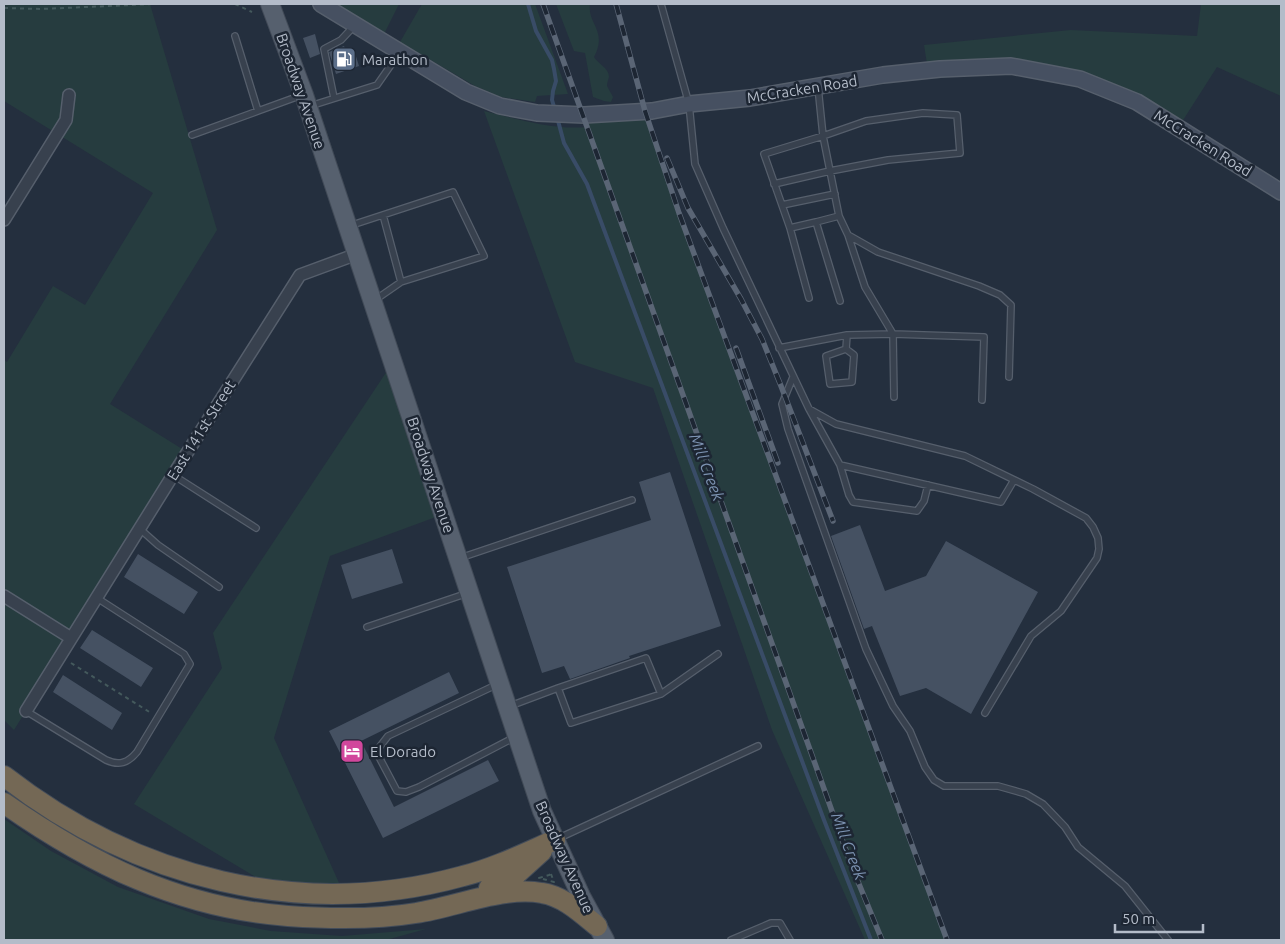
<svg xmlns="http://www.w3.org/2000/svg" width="1285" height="944" font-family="Ubuntu,sans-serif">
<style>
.green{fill:#263c3f}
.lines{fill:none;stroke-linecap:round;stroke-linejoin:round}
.stream{stroke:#394c67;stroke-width:4}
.building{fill:#455162}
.lane-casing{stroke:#565f6c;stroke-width:8}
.street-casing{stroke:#565f6c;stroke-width:14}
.secondary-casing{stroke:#565f6c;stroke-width:18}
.primary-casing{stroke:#414a57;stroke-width:20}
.highway-casing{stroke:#434c59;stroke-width:22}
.path{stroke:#44595c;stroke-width:2;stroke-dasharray:4 4;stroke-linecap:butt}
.lane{stroke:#38414e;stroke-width:5.5}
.street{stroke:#38414e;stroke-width:11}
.secondary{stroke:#465061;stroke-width:15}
.primary{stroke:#56606e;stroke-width:18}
.highway{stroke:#746855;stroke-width:20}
.rail-casing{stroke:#5a6575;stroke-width:5.5}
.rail{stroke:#1d2633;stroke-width:4;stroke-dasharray:11;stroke-linecap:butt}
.labels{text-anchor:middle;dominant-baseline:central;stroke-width:5;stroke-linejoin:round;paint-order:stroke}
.poi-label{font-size:15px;fill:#b4bcc9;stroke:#1d2633;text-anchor:start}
.street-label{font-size:15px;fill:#b4bcc9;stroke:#1d2633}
.water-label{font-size:16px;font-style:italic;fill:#7c92b1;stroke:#1d2633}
</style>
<rect width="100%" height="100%" fill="#242f3e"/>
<path class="green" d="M 4,4 L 150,4 L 217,230 L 110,404 L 187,452 L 14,730 L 4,720 L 4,360 L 7,362 L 53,286 L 85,305 L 153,193 L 4,101 Z
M 334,4 L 399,4 L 384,34 Z
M 422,4 L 535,4 L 568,94 L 537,96 L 535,102 L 501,97 L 475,86 L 400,42 Z
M 556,4 L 590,4 C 587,24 608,30 594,57 C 598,64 609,68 609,77 C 608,80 607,83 607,86 L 613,97 L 611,102 L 604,101 L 593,97 L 585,53 L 574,51 Z
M 1201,4 L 1281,4 L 1281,96 L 1217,67 L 1178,128 L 1137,102 L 1011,66 L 928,70 L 924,45 L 1071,30 L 1197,36 Z
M 484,111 C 518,119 553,130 587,127 L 584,115 L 645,111 L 679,213 L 735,367 L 947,940 L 865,940 L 772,730 L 653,388 L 575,362 Z
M 393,362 L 444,514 L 330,556 L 274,738 L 344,894 L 279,891 L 134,804 L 222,668 L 213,633 Z
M 4,819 L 51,851 L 118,887 L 209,919 L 271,931 L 342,936 L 426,929 L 386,940 L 4,940 Z"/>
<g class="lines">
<path class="stream" d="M 528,4 L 536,31 L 552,60 L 554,69 L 556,81 L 553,91 L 552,100 L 555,110
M 557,117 L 564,143 L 587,184 L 824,820 L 871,940"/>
</g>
<path class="building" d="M 315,34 L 320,54 L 310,58 L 303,38 Z
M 344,46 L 347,53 L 354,50 L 359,66 L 336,74 L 329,52 Z
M 670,472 L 721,626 L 629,656 L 630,658 L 570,679 L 564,666 L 542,673 L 507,567 L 651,520 L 639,482 Z
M 860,525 L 885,591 L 926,576 L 946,541 L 1038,592 L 971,714 L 926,688 L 900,696 L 872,626 L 864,629 L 831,536 Z
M 392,549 L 403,583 L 352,599 L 341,565 Z
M 138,554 L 198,592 L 184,614 L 124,577 Z
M 92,630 L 153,668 L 141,687 L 80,648 Z
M 449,672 L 459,693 L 361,741 L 394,807 L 488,760 L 499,781 L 383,838 L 329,731 Z
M 63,675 L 122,713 L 112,730 L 53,692 Z"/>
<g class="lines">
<g class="lane-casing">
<path id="lane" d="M 661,4 L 689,104 L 695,164 L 723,228 L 809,409 L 836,424 L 965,456 L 1033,489 L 1086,518 L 1093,527 L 1098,538 L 1099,549 L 1097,558 L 1061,611 L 1031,636 L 985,713
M 235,36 L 258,111 L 302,95
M 818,87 L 823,136 L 839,216 L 848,235 L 878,252 L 979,286 L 1000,295 L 1011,305 L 1009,377
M 334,98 L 324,49 L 341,40 L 355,25
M 310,106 L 377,85 L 400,52
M 192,135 L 258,111
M 774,184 L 830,171 L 888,160 L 960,153 L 957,115 L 923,113 L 866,121 L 823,136 L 764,154 L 790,228 L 809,298
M 782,205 L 835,194
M 383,215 L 401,282
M 816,222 L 839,216
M 349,226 L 453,192 L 484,256 L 401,282 L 375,300
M 790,228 L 816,222 L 840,301
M 848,235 L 865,287 L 893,334 L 894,397
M 779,348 L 847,335 L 893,334 L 984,337 L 982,400
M 846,349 L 854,355 L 852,382 L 830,384 L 826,356 L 846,349 L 847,335
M 793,377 L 782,404 L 788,429 L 866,649 L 893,706 L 910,731 L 925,767 L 934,780 L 944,786 L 998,786 L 1026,794 L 1043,804 L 1065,827 L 1078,847 L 1125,886 L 1168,940
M 809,409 L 840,465 L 1001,502 L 1014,480
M 840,465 L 849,495 L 853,502 L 917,511 L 924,501 L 928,485
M 173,475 L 256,528
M 140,529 L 158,545 L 219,587
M 460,558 L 632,500
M 367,627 L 468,593
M 498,684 L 388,736 L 378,749 L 379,757 L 397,791 L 406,792 L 419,787 L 515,737
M 558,688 L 646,658 L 661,694
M 510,706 L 558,688 L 571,723 L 661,694 L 718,654
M 26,711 L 106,760 C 119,766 128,763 137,752 L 190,664 L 184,654 L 97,598
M 557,839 L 758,746
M 731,940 L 771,923 L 780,923 L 790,940"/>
</g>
<g class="street-casing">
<path id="street" d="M 4,220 L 66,120 L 69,95
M 4,596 L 71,638
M 26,711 L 173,475 L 300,275 L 357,254"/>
</g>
<g class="secondary-casing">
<path id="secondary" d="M 321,4 L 466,92 L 500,106 L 537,113 L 584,115 L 652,111 L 689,104 L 750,98 L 883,75 L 940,69 L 1011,66 L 1080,79 L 1137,102 L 1281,192"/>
</g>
<g class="primary-casing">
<path id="primary" d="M 270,4 L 304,95 L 542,811 L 581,896 L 605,940"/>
</g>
<g class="highway-casing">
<path id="highway" d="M 4,776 C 135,878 300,921 463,876 C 495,868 525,853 555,840
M 4,803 C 91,864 180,908 288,916 C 331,919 374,920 416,913 C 456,907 503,886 542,893 C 563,896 581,913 597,926
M 489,888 L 511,879 L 542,851"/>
</g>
<path class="path" d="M 235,4 L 252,12
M 4,8 L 41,9 L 154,4
M 71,663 L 151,713
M 551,874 L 554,882 L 539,878 L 549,875 Z"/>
<use href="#lane" class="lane"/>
<use href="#street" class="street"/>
<use href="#secondary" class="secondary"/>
<use href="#primary" class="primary"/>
<use href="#highway" class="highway"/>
<g class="rail-casing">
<path id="rail" d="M 543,4 L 852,867 L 882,940
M 616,4 L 645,111 L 679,213 L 947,940
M 667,158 L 688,208 L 741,299 L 762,339 L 781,386 L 833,521
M 736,348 L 778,463"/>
</g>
<use href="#rail" class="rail"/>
</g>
<defs>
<g id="fuel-square" transform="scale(1.25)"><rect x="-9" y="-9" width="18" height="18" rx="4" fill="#5c6f8a" stroke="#1d2633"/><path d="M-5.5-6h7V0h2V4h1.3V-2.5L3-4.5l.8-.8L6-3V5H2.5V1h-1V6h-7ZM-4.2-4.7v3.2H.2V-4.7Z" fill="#fff"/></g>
<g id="hotel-square" transform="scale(1.25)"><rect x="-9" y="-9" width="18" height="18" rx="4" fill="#d1479c" stroke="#1d2633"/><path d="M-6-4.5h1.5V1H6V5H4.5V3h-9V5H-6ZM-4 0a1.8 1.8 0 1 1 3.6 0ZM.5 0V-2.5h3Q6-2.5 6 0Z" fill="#fff"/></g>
</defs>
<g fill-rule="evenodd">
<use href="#fuel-square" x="344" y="59"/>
<use href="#hotel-square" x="352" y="751"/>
</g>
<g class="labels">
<g class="poi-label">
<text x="362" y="59">Marathon</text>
<text x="370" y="751">El Dorado</text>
</g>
<g class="street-label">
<text transform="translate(802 89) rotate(-9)">McCracken Road</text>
<text transform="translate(301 91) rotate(71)">Broadway Avenue</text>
<text transform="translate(1203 143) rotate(32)">McCracken Road</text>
<text transform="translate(201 430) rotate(-58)">East 141st Street</text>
<text transform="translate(431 475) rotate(72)">Broadway Avenue</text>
<text transform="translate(565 857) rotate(66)">Broadway Avenue</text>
</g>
<g class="water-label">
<text transform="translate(707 467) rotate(69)">Mill Creek</text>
<text transform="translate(849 846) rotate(69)">Mill Creek</text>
</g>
</g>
<rect width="1285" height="944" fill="none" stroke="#b4bcc9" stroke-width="10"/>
<path d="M1115 924v8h88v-8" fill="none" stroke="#b4bcc9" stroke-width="2.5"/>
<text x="1122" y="924" font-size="15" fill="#b4bcc9" stroke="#1d2633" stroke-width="4" paint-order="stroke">50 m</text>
</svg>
